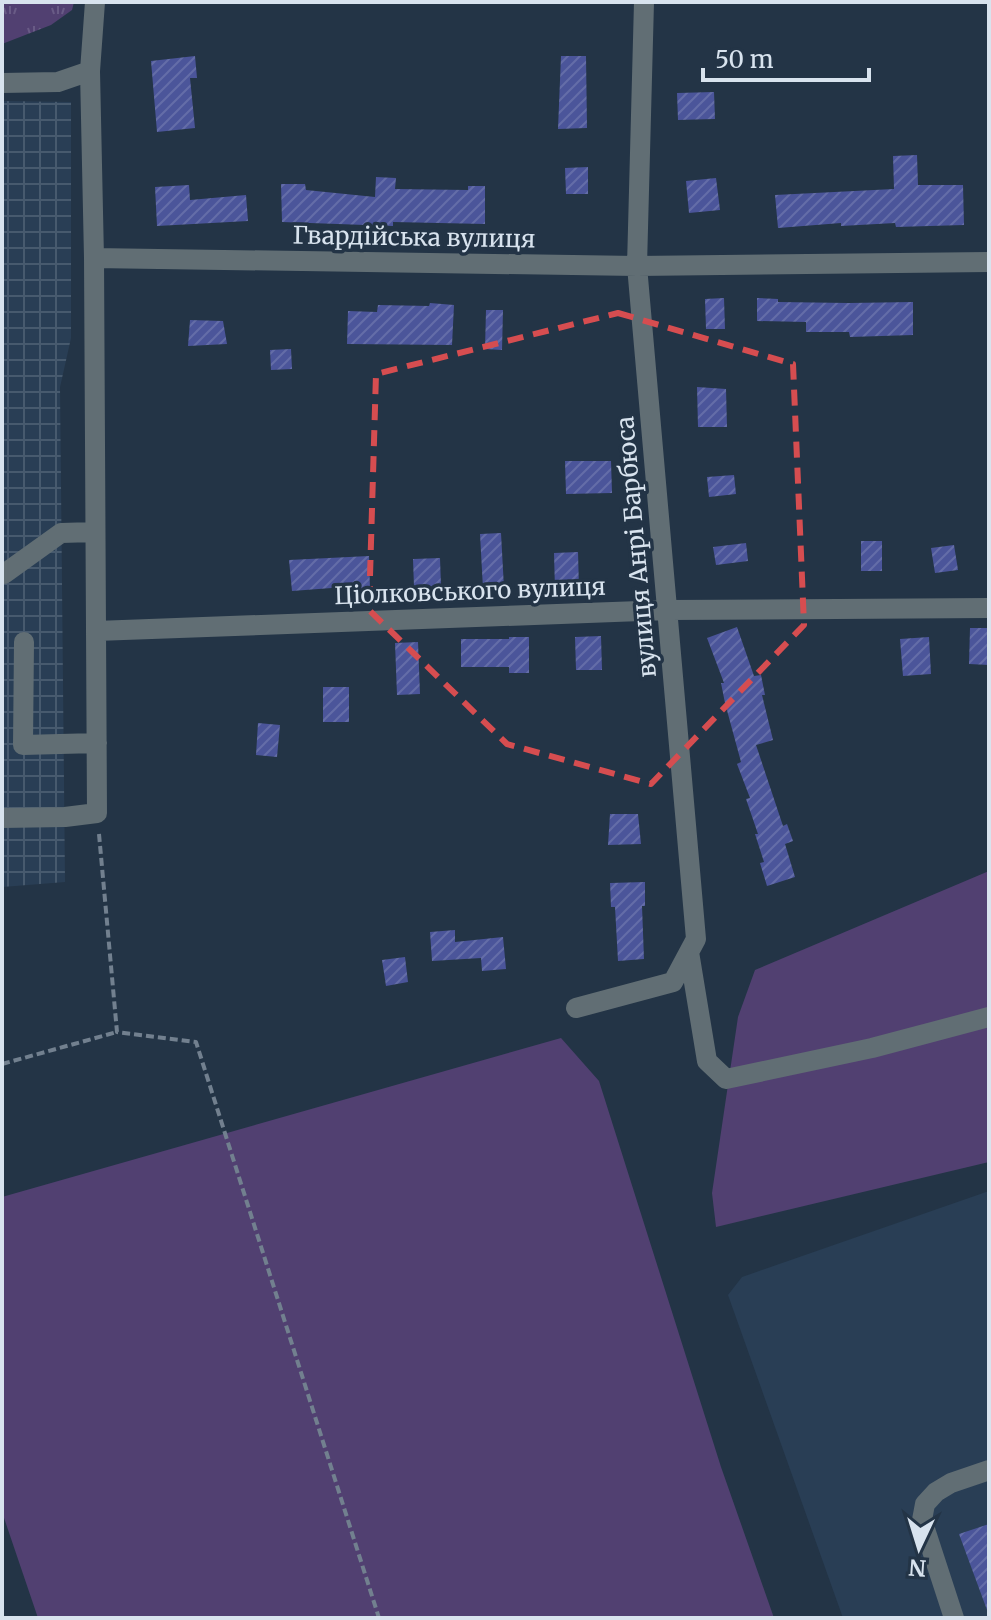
<svg xmlns="http://www.w3.org/2000/svg" width="991" height="1620" font-family="Merriweather,serif">
<style>
.built{fill:#293e55}
.industrial{fill:url(#industrial-grid)}
.grass{fill:url(#grass-tufts)}
.garden{fill:#514071}
.building{fill:url(#building-hatch)}
.lines{fill:none;stroke-linecap:round;stroke-linejoin:round}
.path{stroke:#72808f;stroke-width:4;stroke-dasharray:8 4;stroke-linecap:butt}
.minor{stroke:#616e74;stroke-width:20}
.marked{fill:none;stroke:#d64d50;stroke-width:6;stroke-dasharray:16 10;stroke-linejoin:round}
.labels{text-anchor:middle;dominant-baseline:central;stroke-width:7;stroke-linejoin:round;paint-order:stroke}
.street-label{font-size:24px;fill:#d8e3ee;stroke:#233446}
</style>
<defs>
<pattern id="industrial-grid" width="8" height="8" patternUnits="userSpaceOnUse" patternTransform="scale(2)"><rect width="8" height="8" fill="#293e55"/><path d="M0 4h8M4 0v8" fill="none" stroke="#475a6e"/></pattern>
<pattern id="grass-tufts" width="24" height="20" patternUnits="userSpaceOnUse" patternTransform="scale(2)"><rect width="24" height="20" fill="#514071"/><path d="M3 7l-1-3M5 7V3M7 7l1-3M15 17l-1-3M17 17v-4M19 17l1-3" fill="none" stroke="#695b86"/></pattern>
<pattern id="building-hatch" width="6" height="6" patternUnits="userSpaceOnUse" patternTransform="scale(2)"><rect width="6" height="6" fill="#4b559a"/><path d="M-1 1l2-2M0 6l6-6M5 7l2-2" fill="none" stroke="#646da8"/></pattern>
</defs>
<rect width="100%" height="100%" fill="#233446"/>
<path class="built" d="M 989,1191 L 989,1618 L 843,1618 L 728,1295 L 742,1277 Z"/>
<path class="industrial" d="M 2,101 L 71,102 L 71,338 L 60,387 L 65,882 L 2,887 Z"/>
<path class="grass" d="M 2,2 L 74,2 L 72,10 L 51,25 L 2,44 Z"/>
<path class="garden" d="M 989,871 L 989,1162 L 716,1227 L 712,1193 L 738,1017 L 755,970 Z
M 561,1038 L 599,1081 L 721,1467 L 774,1618 L 38,1618 L 2,1512 L 2,1197 Z"/>
<path class="building" d="M 195,56 L 197,78 L 190,78 L 195,128 L 157,132 L 151,61 Z
M 561,56 L 586,56 L 587,128 L 558,129 Z
M 714,92 L 715,119 L 678,120 L 677,93 Z
M 917,155 L 918,185 L 963,185 L 964,225 L 896,227 L 895,223 L 841,226 L 841,223 L 778,228 L 775,195 L 894,189 L 893,156 Z
M 588,167 L 588,194 L 566,194 L 565,168 Z
M 376,177 L 396,178 L 395,189 L 468,190 L 468,186 L 485,186 L 485,224 L 393,222 L 393,226 L 282,222 L 281,184 L 305,184 L 306,190 L 375,197 Z
M 716,178 L 720,210 L 689,213 L 686,181 Z
M 189,185 L 190,200 L 246,195 L 248,221 L 157,226 L 155,187 Z
M 724,298 L 725,329 L 706,329 L 705,299 Z
M 757,298 L 778,299 L 778,302 L 849,303 L 913,302 L 913,335 L 850,337 L 849,332 L 806,332 L 806,322 L 757,321 Z
M 430,303 L 454,305 L 452,345 L 347,344 L 348,311 L 377,312 L 378,305 L 429,306 Z
M 486,310 L 503,310 L 502,350 L 485,349 Z
M 190,320 L 223,321 L 227,344 L 188,346 Z
M 291,349 L 292,369 L 271,370 L 270,350 Z
M 697,387 L 726,389 L 727,427 L 698,427 Z
M 565,461 L 611,461 L 612,493 L 566,494 Z
M 734,475 L 736,494 L 709,497 L 707,477 Z
M 501,533 L 504,588 L 483,589 L 480,534 Z
M 861,541 L 882,541 L 882,571 L 861,571 Z
M 746,543 L 748,561 L 716,565 L 713,547 Z
M 954,545 L 958,570 L 935,573 L 931,548 Z
M 578,552 L 579,589 L 555,590 L 554,553 Z
M 369,556 L 370,589 L 345,589 L 345,587 L 292,591 L 289,560 Z
M 440,558 L 441,586 L 414,587 L 413,559 Z
M 737,627 L 754,676 L 761,675 L 765,695 L 762,695 L 773,740 L 756,745 L 783,826 L 787,824 L 793,841 L 785,844 L 795,877 L 767,886 L 760,863 L 764,862 L 755,834 L 758,834 L 746,799 L 750,798 L 737,764 L 741,762 L 725,703 L 721,683 L 724,683 L 707,638 Z
M 970,628 L 989,628 L 989,665 L 969,664 Z
M 601,636 L 602,670 L 576,670 L 575,637 Z
M 509,637 L 529,637 L 529,673 L 509,673 L 509,667 L 461,667 L 461,639 L 509,639 Z
M 929,637 L 931,674 L 903,676 L 900,639 Z
M 418,642 L 420,694 L 397,695 L 395,643 Z
M 323,687 L 349,687 L 349,722 L 323,722 Z
M 258,723 L 280,725 L 277,757 L 256,755 Z
M 610,814 L 638,814 L 641,844 L 608,845 Z
M 645,882 L 645,906 L 642,906 L 644,959 L 618,961 L 615,907 L 611,907 L 610,883 Z
M 455,930 L 455,942 L 503,937 L 506,969 L 482,971 L 481,958 L 432,961 L 430,932 Z
M 405,957 L 408,982 L 386,986 L 382,960 Z
M 989,1524 L 989,1610 L 987,1610 L 959,1534 Z"/>
<g class="lines">
<path class="path" d="M 99,834 L 117,1032 L 196,1042 L 379,1618
M 2,1064 L 117,1032
M 2,1617 L 2,1618"/>
<path class="minor" d="M 95,2 L 90,71 L 94,258 L 637,266 L 989,262
M 2,83 L 58,82 L 90,71
M 4,574 L 61,533 L 94,532
M 96,631 L 668,610 L 989,608
M 24,642 L 23,745 L 97,743
M 2,818 L 65,817 L 97,813 L 94,258
M 689,952 L 707,1061 L 726,1079 L 872,1048 L 989,1017
M 576,1008 L 673,982 L 696,939 L 637,266 L 644,2
M 954,1618 L 922,1520 L 925,1504 L 936,1492 L 951,1483 L 989,1470"/>
</g>
<path class="marked" d="M 618,313 L 793,364 L 804,625 L 651,784 L 507,744 L 369,610 L 376,374 Z"/>
<g class="labels">
<g class="street-label">
<text transform="translate(414 237) rotate(1)">Гвардійська вулиця</text>
<text transform="translate(636 547) rotate(-95)">вулиця Анрі Барбюса</text>
<text transform="translate(470 591) rotate(-2)">Ціолковського вулиця</text>
</g>
</g>
<rect width="991" height="1620" fill="none" stroke="#d8e3ee" stroke-width="8"/>
<g transform="translate(919 1548) rotate(184)" stroke="#233446" stroke-width="6" paint-order="stroke">
<path d="M0-6L14 30L0 20L-14 30Z" fill="#d8e3ee"/>
<text y="-12" font-size="22" font-weight="bold" text-anchor="middle" fill="#d8e3ee">N</text>
</g>
<path d="M703 68v12h166v-12" fill="none" stroke="#d8e3ee" stroke-width="4"/>
<text x="715" y="68" font-size="24" fill="#d8e3ee" stroke="#233446" stroke-width="6" paint-order="stroke">50 m</text>
</svg>
